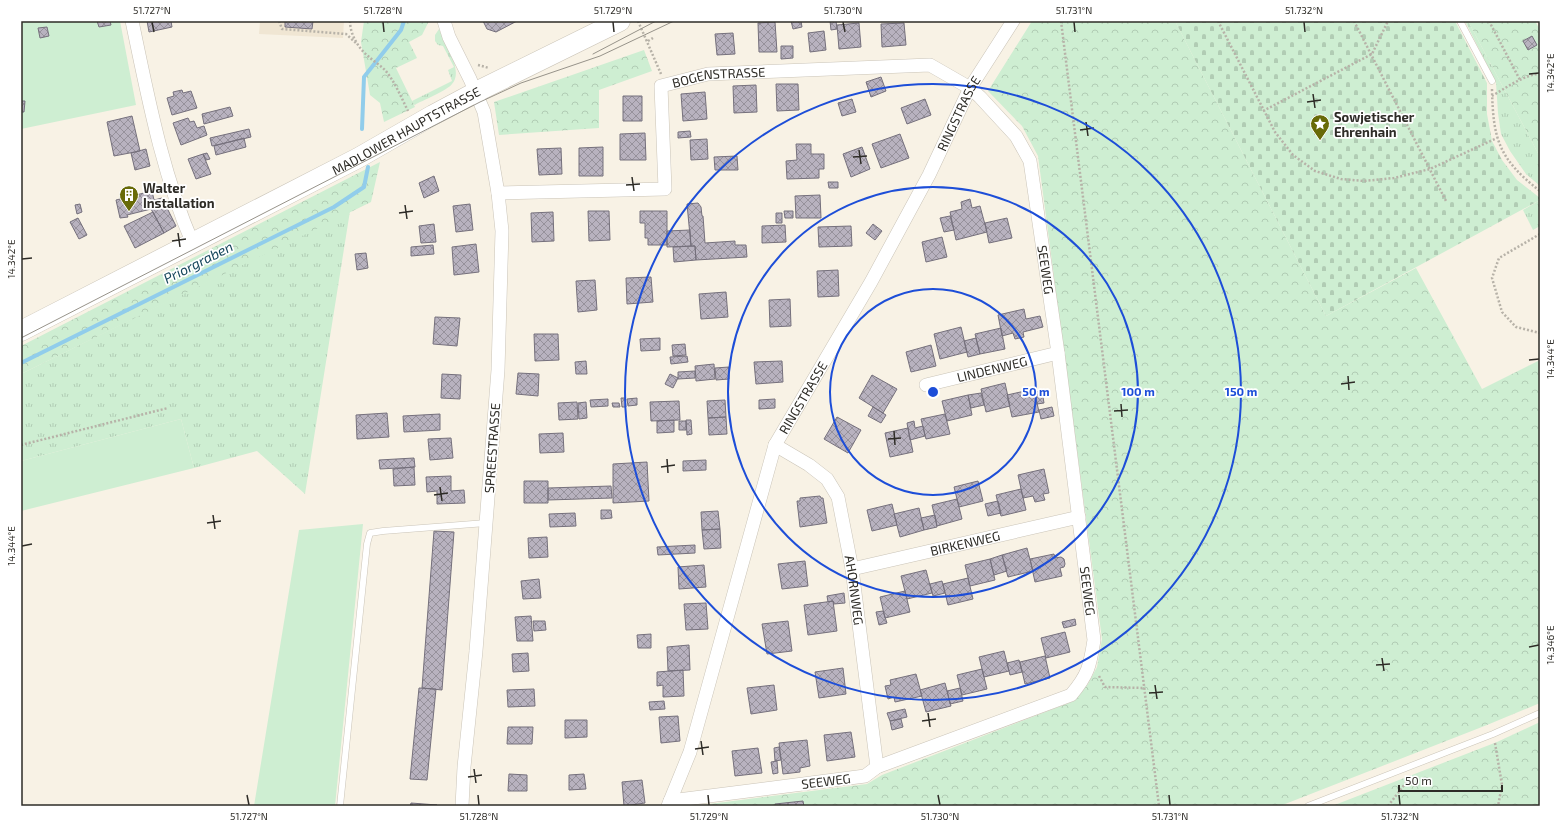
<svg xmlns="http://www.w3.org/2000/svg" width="1561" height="827" font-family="'Exo 2',sans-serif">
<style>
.built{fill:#f0e6d3}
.grass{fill:url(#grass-tufts)}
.forest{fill:url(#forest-crowns)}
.cemetery{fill:url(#cemetery-stones)}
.garden{fill:#ceeed2}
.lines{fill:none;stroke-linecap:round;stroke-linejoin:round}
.stream{stroke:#91cdeb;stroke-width:4}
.building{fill:url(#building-cross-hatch);stroke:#75707c}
.service-casing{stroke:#cac4b8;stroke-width:7}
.minor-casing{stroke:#cac4b8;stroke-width:14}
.primary-casing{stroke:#cac4b8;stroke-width:21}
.path{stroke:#b7b2a8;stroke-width:2.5;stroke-dasharray:2 2;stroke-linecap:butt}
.service{stroke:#fff;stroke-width:6}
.minor{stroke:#fff;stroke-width:13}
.primary{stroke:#fff;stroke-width:20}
.tram{stroke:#97938a;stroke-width:1}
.ticks{fill:none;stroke:#2e2c27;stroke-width:1.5}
.ring{fill:none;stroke:#1d4ed8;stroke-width:2}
.labels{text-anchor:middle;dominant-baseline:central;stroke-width:3.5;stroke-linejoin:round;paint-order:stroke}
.street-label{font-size:13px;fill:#2e2c27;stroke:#fff}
.poi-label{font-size:13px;font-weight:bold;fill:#2e2c27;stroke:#fff;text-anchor:start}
.water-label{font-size:14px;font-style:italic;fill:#14455a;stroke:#fff}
.centre{fill:#1d4ed8;stroke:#fff;stroke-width:2}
.ring-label{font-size:12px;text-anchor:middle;font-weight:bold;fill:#1d4ed8;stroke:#fff;stroke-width:3.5;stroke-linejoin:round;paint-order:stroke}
.neatline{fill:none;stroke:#2e2c27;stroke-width:1.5}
.ticks-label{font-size:10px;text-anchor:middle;fill:#2e2c27}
</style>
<defs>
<pattern id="grass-tufts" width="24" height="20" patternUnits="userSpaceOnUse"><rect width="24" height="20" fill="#ceeed2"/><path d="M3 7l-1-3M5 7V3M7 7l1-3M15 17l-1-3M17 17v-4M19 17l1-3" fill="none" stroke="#b1ccb4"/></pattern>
<pattern id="forest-crowns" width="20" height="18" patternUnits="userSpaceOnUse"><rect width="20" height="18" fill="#ceeed2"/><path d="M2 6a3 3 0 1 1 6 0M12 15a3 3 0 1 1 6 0" fill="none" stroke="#b1ccb4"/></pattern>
<pattern id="cemetery-stones" width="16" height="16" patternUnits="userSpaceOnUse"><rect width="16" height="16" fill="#ceeed2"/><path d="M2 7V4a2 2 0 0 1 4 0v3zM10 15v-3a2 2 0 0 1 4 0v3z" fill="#b1ccb4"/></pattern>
<pattern id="building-cross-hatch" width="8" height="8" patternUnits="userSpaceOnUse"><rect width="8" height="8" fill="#b8b2bf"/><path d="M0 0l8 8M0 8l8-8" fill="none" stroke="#96919b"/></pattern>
</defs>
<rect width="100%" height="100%" fill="#f8f2e5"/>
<path class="built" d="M 260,21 L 344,21 L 343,38 L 259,34 Z"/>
<path class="grass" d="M 1465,21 L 1468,21 L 1540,157 L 1540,186 L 1526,174 L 1510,151 L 1501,134 L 1498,113 L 1496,83 Z
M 439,29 C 445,43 464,71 452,84 C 448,90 422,101 414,105 L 412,101 L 452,81 L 448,70 L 454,67 L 443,46 L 438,45 L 435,41 L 435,35 Z
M 1540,200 L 1540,226 L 1533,230 L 1523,210 Z
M 350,211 L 305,494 L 257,451 L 194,468 L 181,419 L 21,461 L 21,374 Z"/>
<path class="forest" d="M 364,21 L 429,21 L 422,35 L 409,42 L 417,58 L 396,68 L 415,107 L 384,122 L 380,103 L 370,95 L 361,42 Z
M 1032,21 L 1175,21 L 1326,316 L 1416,268 L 1482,389 L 1540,360 L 1540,703 L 1487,725 L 1280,806 L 694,806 L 867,784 L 882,775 L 1074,701 L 1088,684 L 1097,667 L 1102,639 L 1038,156 L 1022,126 L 988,91 Z
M 1468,21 L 1535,21 L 1540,30 L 1540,157 Z
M 644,50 L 652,71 L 599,90 L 599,128 L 499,135 L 494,102 Z
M 380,162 L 371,202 L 21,374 L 21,346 Z
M 1540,722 L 1540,806 L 1332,806 L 1497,742 Z"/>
<path class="cemetery" d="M 1175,21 L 1455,21 L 1487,83 L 1487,114 L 1492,141 L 1502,160 L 1517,180 L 1540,198 L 1540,200 L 1326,316 Z"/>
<path class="garden" d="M 26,21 L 120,21 L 136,105 L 21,129 L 21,22 Z
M 181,419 L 194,468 L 21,511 L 21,461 Z
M 363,524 L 335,806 L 254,806 L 299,530 Z"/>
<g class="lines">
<path class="stream" d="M 362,129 L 364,77 L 401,30 L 404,21
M 21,363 L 334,207 L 364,187 L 368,167"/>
</g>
<path class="building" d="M 97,21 L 110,21 L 111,25 L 99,27 Z
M 147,21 L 171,21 L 172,27 L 149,32 Z
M 285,21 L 313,21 L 312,29 L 285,27 Z
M 483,21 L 517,21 L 496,32 L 487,29 Z
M 791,21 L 801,21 L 802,27 L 793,29 Z
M 830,21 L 836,21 L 837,29 L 831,30 Z
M 775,22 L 777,52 L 759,52 L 758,23 Z
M 859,23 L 861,47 L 839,49 L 837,25 Z
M 904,23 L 906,45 L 882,47 L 881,24 Z
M 47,27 L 49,36 L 40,38 L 38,28 Z
M 824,31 L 826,50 L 810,52 L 808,33 Z
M 733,33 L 735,54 L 717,55 L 715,34 Z
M 1532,36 L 1537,45 L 1528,50 L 1523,41 Z
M 781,46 L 793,46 L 793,58 L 781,59 Z
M 881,77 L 886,91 L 871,97 L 866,82 Z
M 776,84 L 798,84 L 799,110 L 777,111 Z
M 756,85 L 757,112 L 734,113 L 733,86 Z
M 182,90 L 183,93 L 191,91 L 197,108 L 172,115 L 167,98 L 174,96 L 173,92 Z
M 705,92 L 707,119 L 683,121 L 681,94 Z
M 623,96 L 642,96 L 642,121 L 623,121 Z
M 852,99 L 856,112 L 842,116 L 838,103 Z
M 925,99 L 931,115 L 907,124 L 901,108 Z
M 21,101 L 25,101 L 24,112 L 21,112 Z
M 230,107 L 233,116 L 204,124 L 202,114 Z
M 132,116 L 140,151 L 114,156 L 107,122 Z
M 188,118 L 190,122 L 194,121 L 197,128 L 204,126 L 207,135 L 181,145 L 173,123 Z
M 249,129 L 251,137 L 212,146 L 210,138 Z
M 690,131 L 691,137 L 678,138 L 678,132 Z
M 645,133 L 646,160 L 620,160 L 620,134 Z
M 900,134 L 909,158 L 881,168 L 872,144 Z
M 244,138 L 246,147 L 216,155 L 214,146 Z
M 707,139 L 708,159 L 691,160 L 690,140 Z
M 796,144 L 811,144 L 811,154 L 824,154 L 824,169 L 819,169 L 819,178 L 787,179 L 786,161 L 797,160 Z
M 603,147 L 603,176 L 579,176 L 579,148 Z
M 862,147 L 870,169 L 851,177 L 843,154 Z
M 561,148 L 562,174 L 539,175 L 537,149 Z
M 146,149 L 150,166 L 135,170 L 131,153 Z
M 207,153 L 210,159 L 206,160 L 203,154 Z
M 203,154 L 211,174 L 196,179 L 188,159 Z
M 737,156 L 738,170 L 715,170 L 714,157 Z
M 434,176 L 439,191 L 424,198 L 419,183 Z
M 828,182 L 838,182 L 838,188 L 829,188 Z
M 152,191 L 154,200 L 162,198 L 176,226 L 164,233 L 151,209 L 127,215 L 128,217 L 120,218 L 116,200 Z
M 820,195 L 821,218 L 796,218 L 795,196 Z
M 970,199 L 972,208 L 980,206 L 987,232 L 956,240 L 950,212 L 962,209 L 961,202 Z
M 698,203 L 701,207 L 702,216 L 703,216 L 705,243 L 735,241 L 735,245 L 746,245 L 747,257 L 696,260 L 695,246 L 691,246 L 687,204 Z
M 80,204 L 82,212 L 77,214 L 75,205 Z
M 470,204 L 473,230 L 456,232 L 453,206 Z
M 588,211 L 609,211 L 610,240 L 589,241 Z
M 640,211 L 667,211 L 667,245 L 648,245 L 648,238 L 645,238 L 645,223 L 640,223 Z
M 784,211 L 793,211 L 793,218 L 785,218 Z
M 153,212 L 164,233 L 135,248 L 124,226 Z
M 553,212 L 554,241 L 532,242 L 531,213 Z
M 776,213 L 782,213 L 782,223 L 776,223 Z
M 950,216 L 954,230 L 944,232 L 940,218 Z
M 78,218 L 87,235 L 79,239 L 70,222 Z
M 1007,218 L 1012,238 L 989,243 L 985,223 Z
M 434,224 L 436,242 L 421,243 L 419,226 Z
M 873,224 L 882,231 L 875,240 L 866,233 Z
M 785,225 L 786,242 L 762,243 L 762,226 Z
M 851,226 L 852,246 L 819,247 L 818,227 Z
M 690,230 L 691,246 L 667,247 L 667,231 Z
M 942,237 L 947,257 L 926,262 L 922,242 Z
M 476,244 L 479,272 L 454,275 L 452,247 Z
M 433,245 L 434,254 L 411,256 L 411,247 Z
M 695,246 L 696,260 L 674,262 L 673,247 Z
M 366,253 L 368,268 L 357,270 L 355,254 Z
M 838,270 L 839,296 L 818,297 L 817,271 Z
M 651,277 L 653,302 L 627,304 L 626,278 Z
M 595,280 L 597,310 L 578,312 L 576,281 Z
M 726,292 L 728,317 L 701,319 L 699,294 Z
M 790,299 L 791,326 L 770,327 L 769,300 Z
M 1024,309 L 1026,319 L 1040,316 L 1043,327 L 1023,332 L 1024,337 L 1015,339 L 1013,333 L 1002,336 L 998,315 Z
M 435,317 L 460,318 L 457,346 L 433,344 Z
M 961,327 L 967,352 L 940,359 L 934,334 Z
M 1001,328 L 1005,349 L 980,354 L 975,334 Z
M 534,334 L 558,334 L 559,360 L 535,361 Z
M 660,338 L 660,350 L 641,351 L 640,339 Z
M 976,338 L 980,354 L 968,357 L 964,341 Z
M 685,344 L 686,355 L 673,356 L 672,345 Z
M 931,345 L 936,366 L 911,372 L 906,352 Z
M 687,356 L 688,362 L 671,364 L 670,357 Z
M 586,361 L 587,374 L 576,374 L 575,362 Z
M 782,361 L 783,382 L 756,384 L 754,362 Z
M 714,364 L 715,379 L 696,381 L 695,366 Z
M 729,367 L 729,379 L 716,380 L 715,368 Z
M 695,371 L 695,378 L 678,379 L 678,372 Z
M 518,373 L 539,374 L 538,396 L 516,394 Z
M 442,374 L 461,375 L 460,399 L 441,398 Z
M 670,374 L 678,378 L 673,388 L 665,384 Z
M 872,375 L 897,389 L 883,413 L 859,398 Z
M 1005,383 L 1010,406 L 986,412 L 981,389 Z
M 1034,389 L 1039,412 L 1012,417 L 1007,395 Z
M 1042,391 L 1044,403 L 1037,404 L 1035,392 Z
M 981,393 L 984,405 L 971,408 L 968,395 Z
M 968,395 L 972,415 L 947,421 L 942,401 Z
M 621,398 L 625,398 L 626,407 L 622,407 Z
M 637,398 L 637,405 L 628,406 L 627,399 Z
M 608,399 L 608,406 L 591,407 L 590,400 Z
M 775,399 L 775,408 L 759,409 L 759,400 Z
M 725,400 L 726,417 L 708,418 L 707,401 Z
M 679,401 L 680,420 L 651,421 L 650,402 Z
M 577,402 L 578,419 L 559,420 L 558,403 Z
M 586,402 L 587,418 L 579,419 L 578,403 Z
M 612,403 L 619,403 L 620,407 L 613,407 Z
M 873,407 L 886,415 L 881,423 L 868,416 Z
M 1052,407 L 1054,416 L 1041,419 L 1039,410 Z
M 387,413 L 389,437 L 357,439 L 356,415 Z
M 440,414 L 440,430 L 404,432 L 403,416 Z
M 945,414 L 950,434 L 926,439 L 921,419 Z
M 726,417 L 727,434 L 709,435 L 708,418 Z
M 837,417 L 861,430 L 848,453 L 824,439 Z
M 674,420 L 674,432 L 657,433 L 657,421 Z
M 686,420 L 691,420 L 692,434 L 687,435 Z
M 679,421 L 686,421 L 686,430 L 679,430 Z
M 914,421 L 915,428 L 923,426 L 925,436 L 910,440 L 907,423 Z
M 908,428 L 913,452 L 890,457 L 885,433 Z
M 563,433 L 564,452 L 540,453 L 539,434 Z
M 451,438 L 453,458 L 430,460 L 428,439 Z
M 414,458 L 415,467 L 380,469 L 379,460 Z
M 706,460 L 706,470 L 683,471 L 683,461 Z
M 647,462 L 649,501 L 613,503 L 613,464 Z
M 414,467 L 415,485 L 394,486 L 393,469 Z
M 1044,469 L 1049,493 L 1043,494 L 1045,500 L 1035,502 L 1033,496 L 1023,498 L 1018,475 Z
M 451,476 L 451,491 L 464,490 L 465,503 L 437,504 L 437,491 L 427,492 L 426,477 Z
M 524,481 L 548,481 L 548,503 L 524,503 Z
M 978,481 L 983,501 L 959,507 L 954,487 Z
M 611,486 L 612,498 L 548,500 L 548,488 Z
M 1021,489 L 1026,510 L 1001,516 L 996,495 Z
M 820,496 L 821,498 L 823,498 L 827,523 L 800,527 L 797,501 L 800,501 L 800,498 Z
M 957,499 L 962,519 L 937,526 L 932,505 Z
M 998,501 L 1001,513 L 988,516 L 985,504 Z
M 892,504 L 897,525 L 872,531 L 867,510 Z
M 919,508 L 924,530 L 900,537 L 894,514 Z
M 601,510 L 611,510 L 612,518 L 601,519 Z
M 718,511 L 720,529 L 702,530 L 701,512 Z
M 575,513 L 576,526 L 550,527 L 549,514 Z
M 935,515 L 937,527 L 924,530 L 921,518 Z
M 720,529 L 721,548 L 704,549 L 702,530 Z
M 434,531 L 454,532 L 442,690 L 422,688 Z
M 547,537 L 548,557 L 529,558 L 528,538 Z
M 695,545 L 695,553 L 658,555 L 657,547 Z
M 1027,548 L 1033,571 L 1008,577 L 1002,555 Z
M 1054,554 L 1055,558 L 1061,557 L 1064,559 L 1065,564 L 1064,567 L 1060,568 L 1062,576 L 1035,582 L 1030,559 Z
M 1002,555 L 1007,571 L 994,575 L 990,559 Z
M 990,559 L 995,580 L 970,586 L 965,565 Z
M 805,561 L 808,586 L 782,589 L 778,564 Z
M 704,565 L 706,587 L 679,589 L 678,567 Z
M 926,570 L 932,593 L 907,599 L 901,576 Z
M 968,578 L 973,599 L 948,605 L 943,584 Z
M 539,579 L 541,598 L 523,599 L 521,581 Z
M 942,581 L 945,593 L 933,596 L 930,584 Z
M 905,591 L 910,612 L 885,618 L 880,597 Z
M 844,593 L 845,603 L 834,604 L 833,601 L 828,602 L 827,596 Z
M 833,601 L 837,631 L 808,635 L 804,605 Z
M 706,603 L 708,629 L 686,630 L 684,604 Z
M 883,611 L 887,623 L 879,625 L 876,612 Z
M 531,616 L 533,641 L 517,641 L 515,617 Z
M 1075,619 L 1076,625 L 1064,628 L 1062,622 Z
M 533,621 L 545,621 L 546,630 L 534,631 Z
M 788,621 L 792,651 L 767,654 L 762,624 Z
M 1065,632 L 1070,652 L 1046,658 L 1041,638 Z
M 651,634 L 651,648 L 638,648 L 637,635 Z
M 689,645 L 690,670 L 668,671 L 667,647 Z
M 1004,651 L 1009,671 L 984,677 L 979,657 Z
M 528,653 L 529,671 L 513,672 L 512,654 Z
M 1045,656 L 1050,678 L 1025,684 L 1020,662 Z
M 1019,660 L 1022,672 L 1010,675 L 1007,663 Z
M 843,668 L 846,694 L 819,698 L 815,672 Z
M 982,669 L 987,689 L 962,695 L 957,675 Z
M 683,670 L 684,696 L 663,697 L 663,685 L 657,686 L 657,672 Z
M 916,674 L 922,696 L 895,702 L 894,697 L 888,699 L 885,686 L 891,685 L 890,680 Z
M 945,683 L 951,706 L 926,712 L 920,690 Z
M 774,685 L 777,710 L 751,714 L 747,688 Z
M 419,688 L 436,689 L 427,780 L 410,779 Z
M 960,688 L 963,701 L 950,704 L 947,691 Z
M 534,689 L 535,706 L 508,707 L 507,690 Z
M 664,701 L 665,709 L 650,710 L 649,702 Z
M 905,709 L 907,717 L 890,721 L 887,713 Z
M 678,716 L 680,741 L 661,743 L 659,717 Z
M 901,719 L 903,727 L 892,730 L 890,721 Z
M 565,720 L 587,720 L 587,737 L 565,738 Z
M 508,727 L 533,727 L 532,744 L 507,744 Z
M 851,732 L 855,757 L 827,761 L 824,735 Z
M 807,740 L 810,766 L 800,768 L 800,772 L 783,774 L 779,743 Z
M 779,747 L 781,760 L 775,761 L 774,748 Z
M 758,748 L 762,773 L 735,776 L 732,751 Z
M 777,761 L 778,773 L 773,774 L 771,762 Z
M 509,774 L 527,775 L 527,791 L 508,791 Z
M 584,774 L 586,789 L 569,790 L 569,775 Z
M 642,780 L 645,803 L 624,806 L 622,782 Z
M 803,801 L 804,806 L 775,806 L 775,804 Z
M 411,803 L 437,805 L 410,806 Z"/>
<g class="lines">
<g class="service-casing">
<path id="service" d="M 1460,21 L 1492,81
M 340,806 L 367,544 L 370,533 L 383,531 L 486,523
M 1308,806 L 1493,734 L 1540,713"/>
</g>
<g class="minor-casing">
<g id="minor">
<path d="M 132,21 C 148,97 162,173 193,244"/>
<path d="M 444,21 L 449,37 L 470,79 L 484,112 L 498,193 L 502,231 L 498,370 L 476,651 L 464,767 L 462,806"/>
<path id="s1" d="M 498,193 L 665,189 L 661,86 L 708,74 L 930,65 L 970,88 L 980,97 L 1016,136 L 1030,161 L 1058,353 L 1094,640 C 1090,666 1088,675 1071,695 L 877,767 L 865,776 L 670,801"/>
<path id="s2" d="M 926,385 L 1058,353"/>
<path id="s3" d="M 775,445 L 809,465 L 827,479 L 838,497 L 852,569 L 877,767"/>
<path id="s4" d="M 852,569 L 1079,517"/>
<path id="s5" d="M 668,806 L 690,752 L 775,445 L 871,282 L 929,175 L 970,88 L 1013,21"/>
</g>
</g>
<g class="primary-casing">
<g id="primary">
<path id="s6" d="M 21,331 L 358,158 L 433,115 L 476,92 L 620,21"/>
</g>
</g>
<path class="path" d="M 279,21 L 282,29 L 346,34 L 357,44
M 350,21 C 350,34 358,48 368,56 C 373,61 380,65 385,70 C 395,82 401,97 408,111
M 638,21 L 661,74
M 1061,21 L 1159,806
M 1218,21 L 1275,132 L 1293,155 L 1315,171 L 1341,179 L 1364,181 L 1394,178 L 1430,169 L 1497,138
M 1354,21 L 1446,201
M 1489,21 L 1520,80
M 648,41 L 653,38
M 478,65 L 489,68
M 1492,89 C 1493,140 1499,159 1540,191
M 1492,96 C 1504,89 1527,73 1540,74
M 1263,111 L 1372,54 L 1388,21
M 1540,234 L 1499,258 L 1492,278 L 1502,312 L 1516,327 L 1540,333
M 21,445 L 168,408
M 1099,676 L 1105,687 L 1144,688
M 1495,743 L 1502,785 L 1498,806
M 1388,806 L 1411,776"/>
<use href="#service" class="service"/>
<use href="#minor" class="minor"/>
<use href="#primary" class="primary"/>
<path class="tram" d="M 593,54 L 656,21
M 21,338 L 480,102 L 521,83 L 600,56 L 674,21"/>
</g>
<path class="ticks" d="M 152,22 L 154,32M 383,22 L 384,32M 613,22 L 614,32M 843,22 L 845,32M 1074,22 L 1075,32M 1304,22 L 1305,32M 1529,74 L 1539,73M 1313,94 L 1315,108M 1307,102 L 1321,100M 1086,122 L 1088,136M 1080,130 L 1094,128M 859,150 L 861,164M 853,157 L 867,156M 632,177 L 634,191M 626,185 L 640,184M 405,205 L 407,219M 399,213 L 413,211M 178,233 L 180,247M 172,241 L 186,239M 22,259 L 32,258M 1529,360 L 1539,359M 1348,376 L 1349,390M 1341,384 L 1355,382M 1121,404 L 1122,417M 1114,411 L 1128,410M 894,431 L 895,445M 888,439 L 901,438M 667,459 L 668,473M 661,467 L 675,465M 440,487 L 442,501M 434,495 L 448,493M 213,515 L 215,529M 207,523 L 221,521M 22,546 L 32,544M 1529,647 L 1539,645M 1382,658 L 1384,671M 1376,665 L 1390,664M 1155,685 L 1157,699M 1149,693 L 1163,692M 928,713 L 930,727M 922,721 L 936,719M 701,741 L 703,755M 695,749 L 709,747M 474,769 L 476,783M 468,777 L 482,775M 247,795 L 249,805M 478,795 L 479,805M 708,795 L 709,805M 938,795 L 940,805M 1169,795 L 1170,805M 1399,795 L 1400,805"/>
<g class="ring">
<circle cx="933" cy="392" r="103"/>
<circle cx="933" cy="392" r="205"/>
<circle cx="933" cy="392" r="308"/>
</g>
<defs>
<g id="sight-pin" transform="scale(1)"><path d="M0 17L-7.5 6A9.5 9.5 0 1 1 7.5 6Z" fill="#686a07" stroke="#fff"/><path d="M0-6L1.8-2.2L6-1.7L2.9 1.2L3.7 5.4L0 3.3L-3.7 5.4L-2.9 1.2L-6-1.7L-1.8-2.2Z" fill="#fff"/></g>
<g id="building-pin" transform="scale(1)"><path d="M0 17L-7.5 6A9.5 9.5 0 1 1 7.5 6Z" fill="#686a07" stroke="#fff"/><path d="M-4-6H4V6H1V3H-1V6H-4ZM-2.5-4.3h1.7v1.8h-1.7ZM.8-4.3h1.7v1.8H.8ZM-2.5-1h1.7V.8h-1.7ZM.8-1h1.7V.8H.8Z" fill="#fff"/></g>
</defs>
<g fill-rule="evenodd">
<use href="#sight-pin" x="1320" y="124"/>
<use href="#building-pin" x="129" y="195"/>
</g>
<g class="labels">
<g class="street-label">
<text stroke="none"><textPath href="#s1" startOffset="329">BOGENSTRASSE</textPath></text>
<text stroke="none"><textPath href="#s5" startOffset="756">RINGSTRASSE</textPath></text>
<text stroke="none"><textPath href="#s6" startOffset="434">MADLOWER HAUPTSTRASSE</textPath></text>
<text stroke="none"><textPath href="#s1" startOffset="792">SEEWEG</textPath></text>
<text stroke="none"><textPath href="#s2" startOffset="68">LINDENWEG</textPath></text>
<text stroke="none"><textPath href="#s5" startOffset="432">RINGSTRASSE</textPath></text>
<text transform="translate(492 448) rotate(-86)">SPREESTRASSE</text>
<text stroke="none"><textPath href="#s4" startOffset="116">BIRKENWEG</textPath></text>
<text stroke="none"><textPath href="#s3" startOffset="178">AHORNWEG</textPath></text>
<text stroke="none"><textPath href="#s1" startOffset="1116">SEEWEG</textPath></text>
<text transform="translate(826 781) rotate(-7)">SEEWEG</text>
</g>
<g class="poi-label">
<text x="1334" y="117">Sowjetischer<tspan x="1334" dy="15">Ehrenhain</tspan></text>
<text x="143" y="188">Walter<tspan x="143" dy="15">Installation</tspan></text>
</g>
<g class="water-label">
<text transform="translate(198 262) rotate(-27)">Priorgraben</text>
</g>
</g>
<circle cx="933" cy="392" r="6" class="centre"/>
<g class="ring-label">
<text x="1036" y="396">50 m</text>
<text x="1138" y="396">100 m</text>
<text x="1241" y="396">150 m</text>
</g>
<rect width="1561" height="827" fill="none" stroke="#ffffff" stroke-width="44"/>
<path d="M1399 785v6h103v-6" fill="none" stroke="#2e2c27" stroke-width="2"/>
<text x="1405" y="785" font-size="12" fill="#2e2c27" stroke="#ffffff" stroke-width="3" paint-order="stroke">50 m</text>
<rect x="22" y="22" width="1517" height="783" class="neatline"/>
<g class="ticks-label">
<text x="152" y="14">51.727°N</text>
<text x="383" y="14">51.728°N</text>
<text x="613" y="14">51.729°N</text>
<text x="843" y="14">51.730°N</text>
<text x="1074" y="14">51.731°N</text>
<text x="1304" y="14">51.732°N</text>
<text transform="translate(1550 73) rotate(-90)" y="4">14.342°E</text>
<text transform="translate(11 259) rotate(-90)" y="4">14.342°E</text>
<text transform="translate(1550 359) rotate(-90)" y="4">14.344°E</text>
<text transform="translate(11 546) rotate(-90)" y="4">14.344°E</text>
<text transform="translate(1550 645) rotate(-90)" y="4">14.346°E</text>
<text x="249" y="820">51.727°N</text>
<text x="479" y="820">51.728°N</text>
<text x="709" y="820">51.729°N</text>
<text x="940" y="820">51.730°N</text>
<text x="1170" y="820">51.731°N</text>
<text x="1400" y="820">51.732°N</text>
</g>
</svg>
